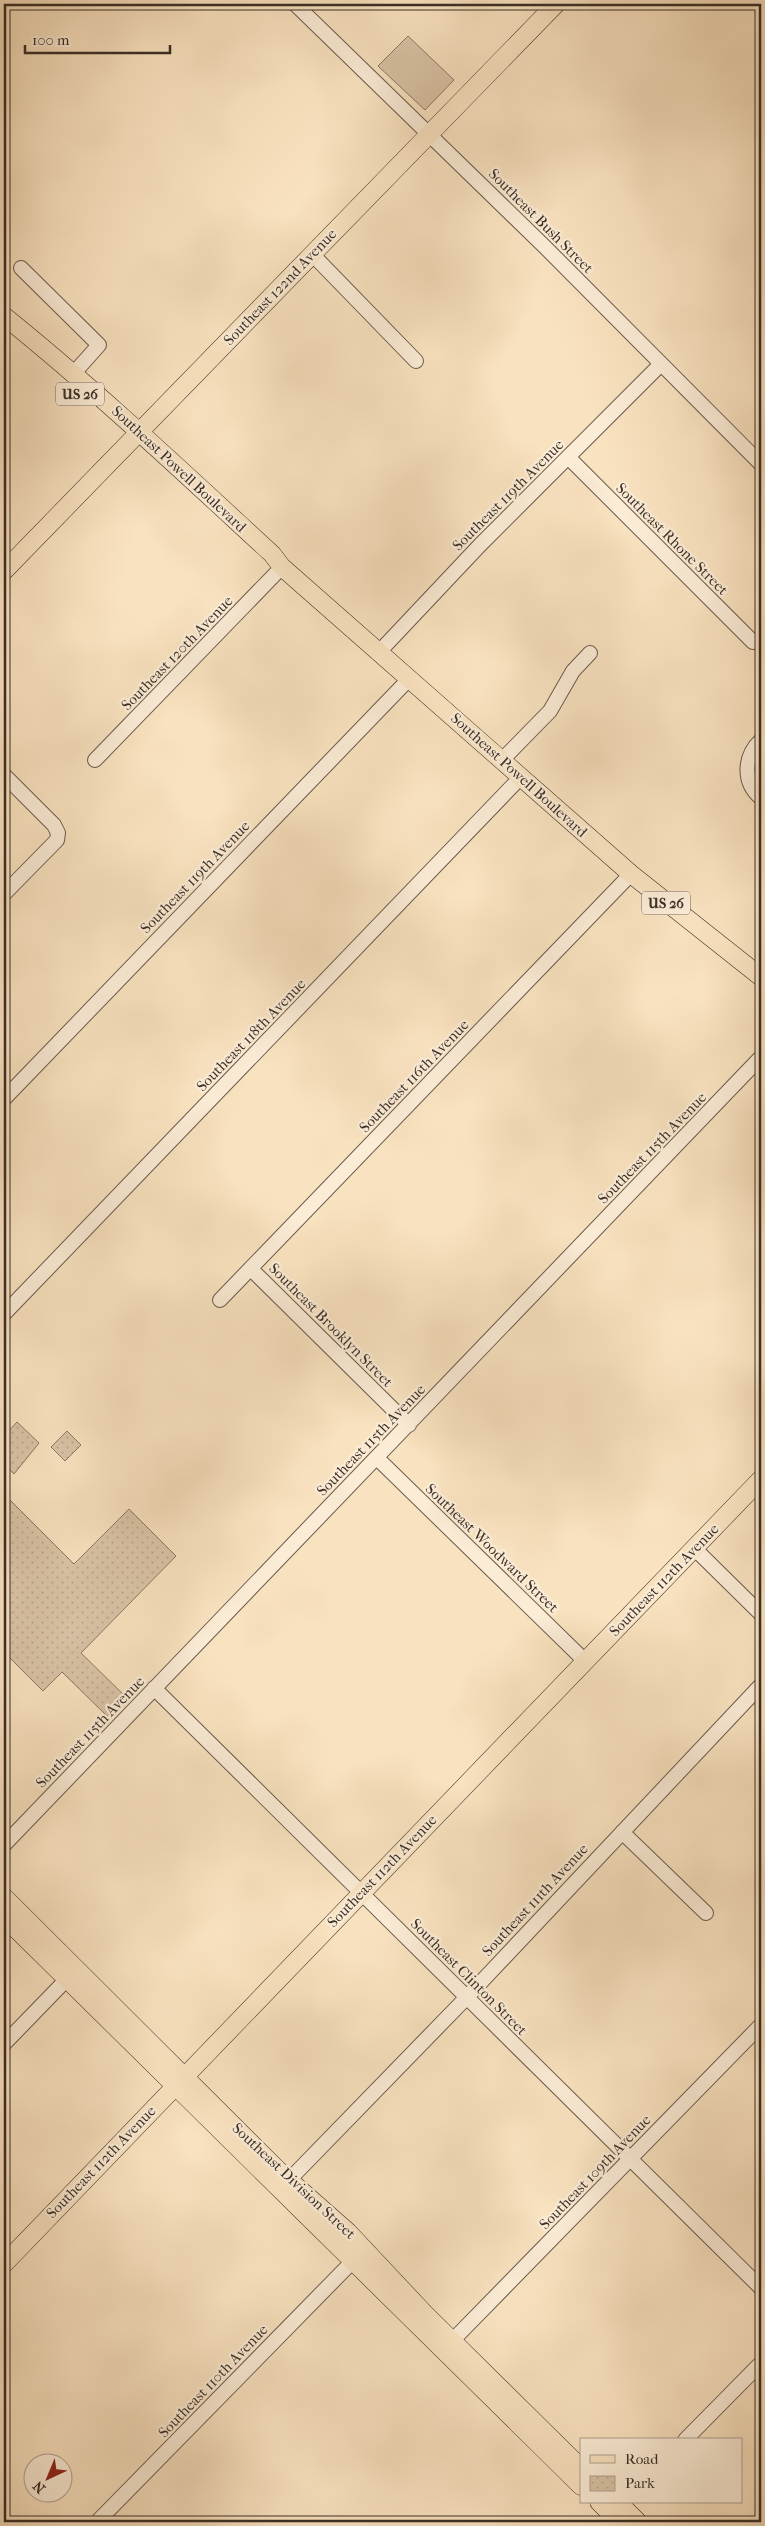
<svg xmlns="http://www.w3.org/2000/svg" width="765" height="2526" font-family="'IM FELL French Canon',serif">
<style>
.grass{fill:#d9c3a6;stroke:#8a7866}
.park{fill:url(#park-dots);stroke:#8a7866}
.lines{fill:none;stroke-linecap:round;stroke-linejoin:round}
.minor-casing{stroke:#6a5b4c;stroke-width:16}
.major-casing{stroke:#3a2e26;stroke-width:19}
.minor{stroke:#fbecd6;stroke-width:14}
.major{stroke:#f9e2c0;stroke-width:18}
.labels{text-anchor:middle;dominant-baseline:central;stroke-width:4.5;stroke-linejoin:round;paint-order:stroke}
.shield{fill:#fbecd6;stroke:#74675b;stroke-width:1}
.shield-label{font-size:14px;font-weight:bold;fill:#3a2e26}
.street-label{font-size:15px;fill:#3a2e26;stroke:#fbecd6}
</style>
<defs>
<pattern id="park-dots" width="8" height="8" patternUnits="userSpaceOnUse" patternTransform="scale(1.25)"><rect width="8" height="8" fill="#d9c3a6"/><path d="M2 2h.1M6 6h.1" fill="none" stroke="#bba88f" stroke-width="1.8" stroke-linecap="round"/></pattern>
</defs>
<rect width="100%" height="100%" fill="#f9e2c0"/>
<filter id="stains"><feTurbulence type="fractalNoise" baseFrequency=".004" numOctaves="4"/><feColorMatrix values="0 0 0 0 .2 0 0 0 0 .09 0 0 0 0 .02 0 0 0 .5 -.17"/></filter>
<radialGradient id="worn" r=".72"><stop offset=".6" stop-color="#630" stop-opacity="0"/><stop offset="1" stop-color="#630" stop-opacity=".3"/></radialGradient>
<path class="grass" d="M 408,36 L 454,80 L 425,110 L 378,66 Z"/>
<path class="park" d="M 17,1422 L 39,1443 L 14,1474 L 4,1464 L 4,1436 Z
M 67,1431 L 81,1445 L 65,1461 L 51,1447 Z
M 4,1494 L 74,1564 L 129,1509 L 176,1556 L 81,1653 L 126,1697 L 107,1716 L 62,1672 L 43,1691 L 4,1652 Z"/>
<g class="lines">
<g class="minor-casing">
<path id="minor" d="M 295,4 L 545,247 L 761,464
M 312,254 L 416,361
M 21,268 L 99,345 L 74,373
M 569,458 L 753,642
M 380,651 L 480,545 L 661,364
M 761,740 C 744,756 742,782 761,798
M 95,760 L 282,567
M 502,760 L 550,711 L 573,671 L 590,653
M 4,775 L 54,825 L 58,833 L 57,840 L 4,894
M 4,1099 L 410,678
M 251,1269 L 409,1425
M 220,1300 L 631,874
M 4,1314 L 521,777
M 377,1458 L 585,1661
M 694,1548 L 761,1614
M 154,1688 L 761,2288
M 622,1832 L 706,1913
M 4,1845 L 761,1057
M 4,2044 L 67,1979
M 289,2180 L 467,1997 L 761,1685
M 452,2341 L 761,2025
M 685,2440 L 761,2363
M 97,2522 L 352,2262"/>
</g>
<g class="major-casing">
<path id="major" d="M 4,316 C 97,391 184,473 272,554 L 282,567 L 631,874 L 761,977
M 4,571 L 556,4
M 4,1897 L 281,2173 L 348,2232 L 425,2314 L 581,2468
M 4,1917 L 581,2486
M 4,2264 L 761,1479
M 599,2502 L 619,2522
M 618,2502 L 638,2522"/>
</g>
<use href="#minor" class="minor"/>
<use href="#major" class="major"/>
</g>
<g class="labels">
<g class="shield">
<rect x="56" y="382.5" width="48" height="23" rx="4"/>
<rect x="642" y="891.5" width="48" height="23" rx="4"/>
</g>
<g class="shield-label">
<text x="80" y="394">US 26</text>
<text x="666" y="903">US 26</text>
</g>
<g class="street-label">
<text transform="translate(541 221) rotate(45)">Southeast Bush Street</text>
<text transform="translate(280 287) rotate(-46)">Southeast 122nd Avenue</text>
<text transform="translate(179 469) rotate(43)">Southeast Powell Boulevard</text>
<text transform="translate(508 495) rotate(-45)">Southeast 119th Avenue</text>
<text transform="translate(672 539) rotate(45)">Southeast Rhone Street</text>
<text transform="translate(177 653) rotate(-46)">Southeast 120th Avenue</text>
<text transform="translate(519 775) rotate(42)">Southeast Powell Boulevard</text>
<text transform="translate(195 877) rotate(-46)">Southeast 119th Avenue</text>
<text transform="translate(251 1035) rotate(-46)">Southeast 118th Avenue</text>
<text transform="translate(414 1076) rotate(-46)">Southeast 116th Avenue</text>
<text transform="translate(652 1148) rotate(-46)">Southeast 115th Avenue</text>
<text transform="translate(331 1325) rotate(45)">Southeast Brooklyn Street</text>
<text transform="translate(371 1440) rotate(-46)">Southeast 115th Avenue</text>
<text transform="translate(492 1548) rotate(44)">Southeast Woodward Street</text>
<text transform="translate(664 1580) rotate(-46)">Southeast 112th Avenue</text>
<text transform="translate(90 1732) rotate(-46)">Southeast 115th Avenue</text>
<text transform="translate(382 1871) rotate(-46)">Southeast 112th Avenue</text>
<text transform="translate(535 1900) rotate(-47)">Southeast 111th Avenue</text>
<text transform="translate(469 1977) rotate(45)">Southeast Clinton Street</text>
<text transform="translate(101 2162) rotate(-46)">Southeast 112th Avenue</text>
<text transform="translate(595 2172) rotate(-46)">Southeast 109th Avenue</text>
<text transform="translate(294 2181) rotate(43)">Southeast Division Street</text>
<text transform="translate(213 2381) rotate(-46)">Southeast 110th Avenue</text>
</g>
</g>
<rect width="765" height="2526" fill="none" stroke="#f9e2c0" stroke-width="20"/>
<rect x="5" y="5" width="755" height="2516" fill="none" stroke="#3a2e26" stroke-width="2.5"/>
<rect x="10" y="10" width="745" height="2506" fill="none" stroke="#3a2e26"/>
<rect x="580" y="2438" width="162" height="65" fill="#fbecd6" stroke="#aea090"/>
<rect x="590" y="2455" width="25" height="8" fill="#f9e2c0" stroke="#aea090"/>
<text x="625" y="2464" font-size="15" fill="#3a2e26">Road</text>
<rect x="590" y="2476" width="25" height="15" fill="url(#park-dots)" stroke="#aea090"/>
<text x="625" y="2488" font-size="15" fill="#3a2e26">Park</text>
<g transform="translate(48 2478) rotate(224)"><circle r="24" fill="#fbecd6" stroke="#aea090"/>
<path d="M0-4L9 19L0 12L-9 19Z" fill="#8f2418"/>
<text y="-8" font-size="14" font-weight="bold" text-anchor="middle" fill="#3a2e26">N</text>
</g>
<path d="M25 45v8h145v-8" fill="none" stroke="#3a2e26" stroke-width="2.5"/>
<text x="32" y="45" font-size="15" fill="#3a2e26" stroke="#fbecd6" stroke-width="4" paint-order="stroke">100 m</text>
<rect width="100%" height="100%" filter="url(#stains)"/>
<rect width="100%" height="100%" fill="url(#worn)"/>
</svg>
